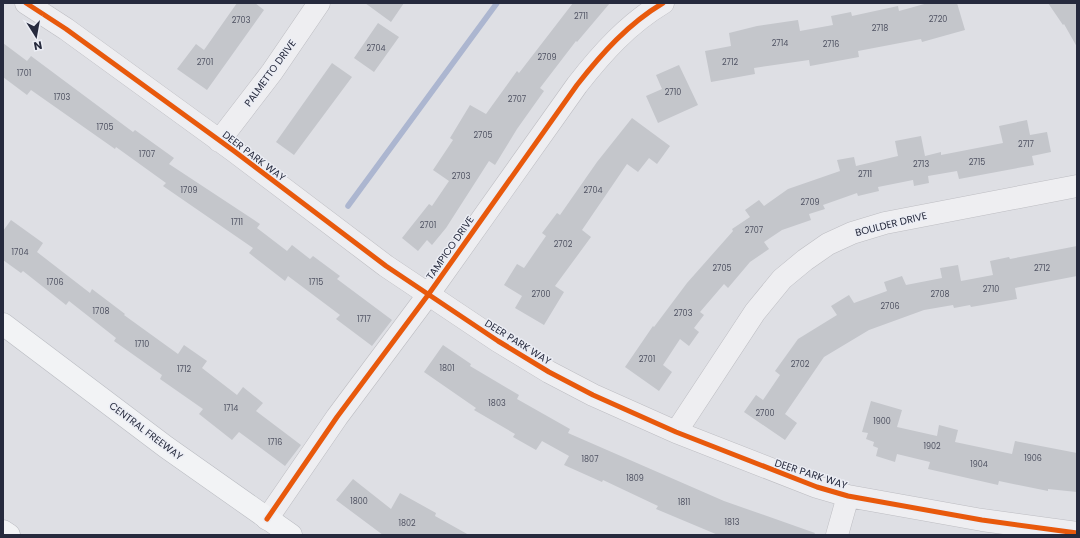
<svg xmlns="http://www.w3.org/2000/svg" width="1080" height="538" font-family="Poppins,sans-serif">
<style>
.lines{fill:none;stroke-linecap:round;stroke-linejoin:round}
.stream{stroke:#acb6d0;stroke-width:5.5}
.building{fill:#c4c6cb}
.minor-casing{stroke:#bdbdc2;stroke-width:23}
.major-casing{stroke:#babcc2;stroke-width:23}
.highway-casing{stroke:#b0b2b9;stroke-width:23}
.minor{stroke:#eeeef1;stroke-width:22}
.major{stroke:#f2f3f5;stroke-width:22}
.highway{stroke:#f2f3f5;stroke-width:22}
.cycleway-casing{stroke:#ebedf4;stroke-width:8}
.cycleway{stroke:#e8590c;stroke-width:5}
.labels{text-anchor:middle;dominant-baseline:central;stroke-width:3;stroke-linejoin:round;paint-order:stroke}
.number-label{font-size:8px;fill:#4f5262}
.street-label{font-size:10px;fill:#262a3d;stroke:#ebedf4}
</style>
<rect width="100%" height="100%" fill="#dedfe4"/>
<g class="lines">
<path class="stream" d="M 348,206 L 497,3"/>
</g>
<path class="building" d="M 237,3 L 255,3 L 264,10 L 207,90 L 177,69 L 196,44 L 204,50 Z
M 365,3 L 404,3 L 391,22 Z
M 573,3 L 610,3 L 577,42 L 576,41 L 540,88 L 544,91 L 517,129 L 495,165 L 489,161 L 446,228 L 432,245 L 427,240 L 418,251 L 402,238 L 429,204 L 432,206 L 449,181 L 433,170 L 453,140 L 450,138 L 470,105 L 486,114 L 517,71 L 519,73 Z
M 928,3 L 957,3 L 965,30 L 922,42 L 921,39 L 858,51 L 859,57 L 810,66 L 809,60 L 754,68 L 755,74 L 711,82 L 705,51 L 731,46 L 729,33 L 757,26 L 798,20 L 800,31 L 833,25 L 831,16 L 851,12 L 852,16 L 898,6 L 899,11 Z
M 1048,3 L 1077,3 L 1077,47 L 1064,24 L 1063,25 Z
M 378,23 L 399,37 L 374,72 L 354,58 Z
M 3,43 L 27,61 L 31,56 L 133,132 L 135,130 L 174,158 L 169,164 L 260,224 L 257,228 L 287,251 L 292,245 L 310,259 L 313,256 L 340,276 L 337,279 L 392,320 L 372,346 L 336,319 L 340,315 L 288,276 L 285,281 L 249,253 L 253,248 L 163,186 L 166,183 L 116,147 L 115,149 L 31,90 L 27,95 L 3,77 Z
M 332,63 L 352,77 L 294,155 L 276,142 Z
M 679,65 L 698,105 L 658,123 L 646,96 L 662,89 L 656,75 Z
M 632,118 L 670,146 L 657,164 L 649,158 L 638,172 L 627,164 L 582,230 L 591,237 L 555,286 L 564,292 L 544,325 L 515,308 L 522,296 L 504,285 L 517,264 L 524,268 L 546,236 L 542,233 L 557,213 L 560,215 L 597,162 Z
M 1027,120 L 1030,135 L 1047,132 L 1051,152 L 1032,156 L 1034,165 L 959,179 L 957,171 L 928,176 L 929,183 L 914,186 L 913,180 L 878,187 L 879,191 L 858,196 L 857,193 L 823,205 L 825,209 L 809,214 L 811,220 L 782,230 L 764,242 L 769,249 L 750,262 L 728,288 L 724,284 L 700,312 L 704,315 L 694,328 L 699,332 L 689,346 L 680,339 L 663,365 L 672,372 L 659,391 L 625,367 L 653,326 L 654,327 L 687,283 L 733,231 L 732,229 L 750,217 L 745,210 L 759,200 L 764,206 L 788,189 L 840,171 L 837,160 L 854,157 L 856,166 L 898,156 L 895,141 L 921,136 L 925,156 L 941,152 L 941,155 L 1003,143 L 999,126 Z
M 11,220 L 43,243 L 37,252 L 90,293 L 92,289 L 125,314 L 124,315 L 178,354 L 184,345 L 207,361 L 202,368 L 237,395 L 243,387 L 263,403 L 256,411 L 301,445 L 285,466 L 239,432 L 232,440 L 199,414 L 203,409 L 160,379 L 162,375 L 114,341 L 116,338 L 69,301 L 66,305 L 23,271 L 21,273 L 3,260 L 3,231 Z
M 1077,246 L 1077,276 L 1015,288 L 1017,299 L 971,307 L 970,305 L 954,308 L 953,305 L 924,310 L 869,330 L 824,357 L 785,414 L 797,423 L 785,440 L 744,412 L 756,395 L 763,400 L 780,375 L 775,371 L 798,339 L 837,315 L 831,306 L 849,295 L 854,303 L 887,291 L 884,282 L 902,276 L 906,285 L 942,278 L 940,268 L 958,265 L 961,281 L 993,275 L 990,261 L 1009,257 L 1010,259 Z
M 443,345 L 471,364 L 470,366 L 519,395 L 517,399 L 570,429 L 568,433 L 724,501 L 815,533 L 814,535 L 718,535 L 656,509 L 658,506 L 603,480 L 602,482 L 564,465 L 569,456 L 542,441 L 536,450 L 513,437 L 515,434 L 474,410 L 476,408 L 424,372 Z
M 871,401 L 902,410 L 897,427 L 937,436 L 939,425 L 958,430 L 955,442 L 1012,454 L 1015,441 L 1077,453 L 1077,492 L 1048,489 L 1048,491 L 999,481 L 998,485 L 928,469 L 930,462 L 897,454 L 895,462 L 876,456 L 878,448 L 873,446 L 874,442 L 866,439 L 868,433 L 862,432 Z
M 353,479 L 391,509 L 400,493 L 436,513 L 435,516 L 469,535 L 383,535 L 336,500 Z"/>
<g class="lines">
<g class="minor-casing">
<path id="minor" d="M 26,3 L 66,29 L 234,151 L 386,266 L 498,341 L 549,372 L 593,395 L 676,432 L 817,487 L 848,496 L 982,520 L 1077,533
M 219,141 L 272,72 L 319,3
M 676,432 L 755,312 L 782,279 L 805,260 L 828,244 L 852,233 L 885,223 L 1077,186
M 267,519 L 337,417 L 428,295 L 577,85 C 602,53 628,24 663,3
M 837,535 L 848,496"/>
</g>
<g class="major-casing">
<path id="major" d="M 3,324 L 166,447 L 291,535"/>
</g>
<g class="highway-casing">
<path id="highway" d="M 3,531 L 9,535"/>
</g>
<use href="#minor" class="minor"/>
<use href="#major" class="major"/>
<use href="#highway" class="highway"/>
<g class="cycleway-casing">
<path id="cycleway" d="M 26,3 L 66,29 L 234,151 L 386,266 L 498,341 L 549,372 L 593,395 L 676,432 L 817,487 L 848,496 L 982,520 L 1077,533
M 267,519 L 337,417 L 428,295 L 577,85 C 602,53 628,24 663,3"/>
</g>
<use href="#cycleway" class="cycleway"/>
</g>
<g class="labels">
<g class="number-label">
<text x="581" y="16">2711</text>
<text x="938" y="19">2720</text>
<text x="241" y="20">2703</text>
<text x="880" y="28">2718</text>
<text x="780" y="43">2714</text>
<text x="831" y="44">2716</text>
<text x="376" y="48">2704</text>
<text x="547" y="57">2709</text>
<text x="205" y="62">2701</text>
<text x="730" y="62">2712</text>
<text x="24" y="73">1701</text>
<text x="673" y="92">2710</text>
<text x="62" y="97">1703</text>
<text x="517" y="99">2707</text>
<text x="105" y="127">1705</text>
<text x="483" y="135">2705</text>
<text x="1026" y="144">2717</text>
<text x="147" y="154">1707</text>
<text x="977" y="162">2715</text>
<text x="921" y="164">2713</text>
<text x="865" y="174">2711</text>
<text x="461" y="176">2703</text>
<text x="189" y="190">1709</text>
<text x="593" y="190">2704</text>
<text x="810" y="202">2709</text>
<text x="237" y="222">1711</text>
<text x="428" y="225">2701</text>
<text x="754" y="230">2707</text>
<text x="563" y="244">2702</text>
<text x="20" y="252">1704</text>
<text x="722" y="268">2705</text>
<text x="1042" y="268">2712</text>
<text x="55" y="282">1706</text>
<text x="316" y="282">1715</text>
<text x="991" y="289">2710</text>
<text x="541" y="294">2700</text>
<text x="940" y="294">2708</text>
<text x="890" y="306">2706</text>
<text x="101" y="311">1708</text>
<text x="683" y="313">2703</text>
<text x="364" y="319">1717</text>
<text x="142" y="344">1710</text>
<text x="647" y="359">2701</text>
<text x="800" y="364">2702</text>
<text x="447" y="368">1801</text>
<text x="184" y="369">1712</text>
<text x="497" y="403">1803</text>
<text x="231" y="408">1714</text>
<text x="765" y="413">2700</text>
<text x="882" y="421">1900</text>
<text x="275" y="442">1716</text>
<text x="932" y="446">1902</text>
<text x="1033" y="458">1906</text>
<text x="590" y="459">1807</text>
<text x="979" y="464">1904</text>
<text x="635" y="478">1809</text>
<text x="359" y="501">1800</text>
<text x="684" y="502">1811</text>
<text x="732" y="522">1813</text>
<text x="407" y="523">1802</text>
</g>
<g class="street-label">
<text transform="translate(270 73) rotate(-54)">PALMETTO DRIVE</text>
<text transform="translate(254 156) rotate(37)">DEER PARK WAY</text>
<text transform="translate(891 224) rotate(-14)">BOULDER DRIVE</text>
<text transform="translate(450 248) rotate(-55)">TAMPICO DRIVE</text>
<text transform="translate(518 342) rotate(32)">DEER PARK WAY</text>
<text transform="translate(146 431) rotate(37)">CENTRAL FREEWAY</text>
<text transform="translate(811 474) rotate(18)">DEER PARK WAY</text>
</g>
</g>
<rect width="1080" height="538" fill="none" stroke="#262a3d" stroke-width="8"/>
<g transform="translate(36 36) rotate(169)" stroke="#ebedf4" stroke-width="3" paint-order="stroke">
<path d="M0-3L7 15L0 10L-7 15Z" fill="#262a3d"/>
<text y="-6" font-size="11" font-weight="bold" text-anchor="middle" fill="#262a3d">N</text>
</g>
</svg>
